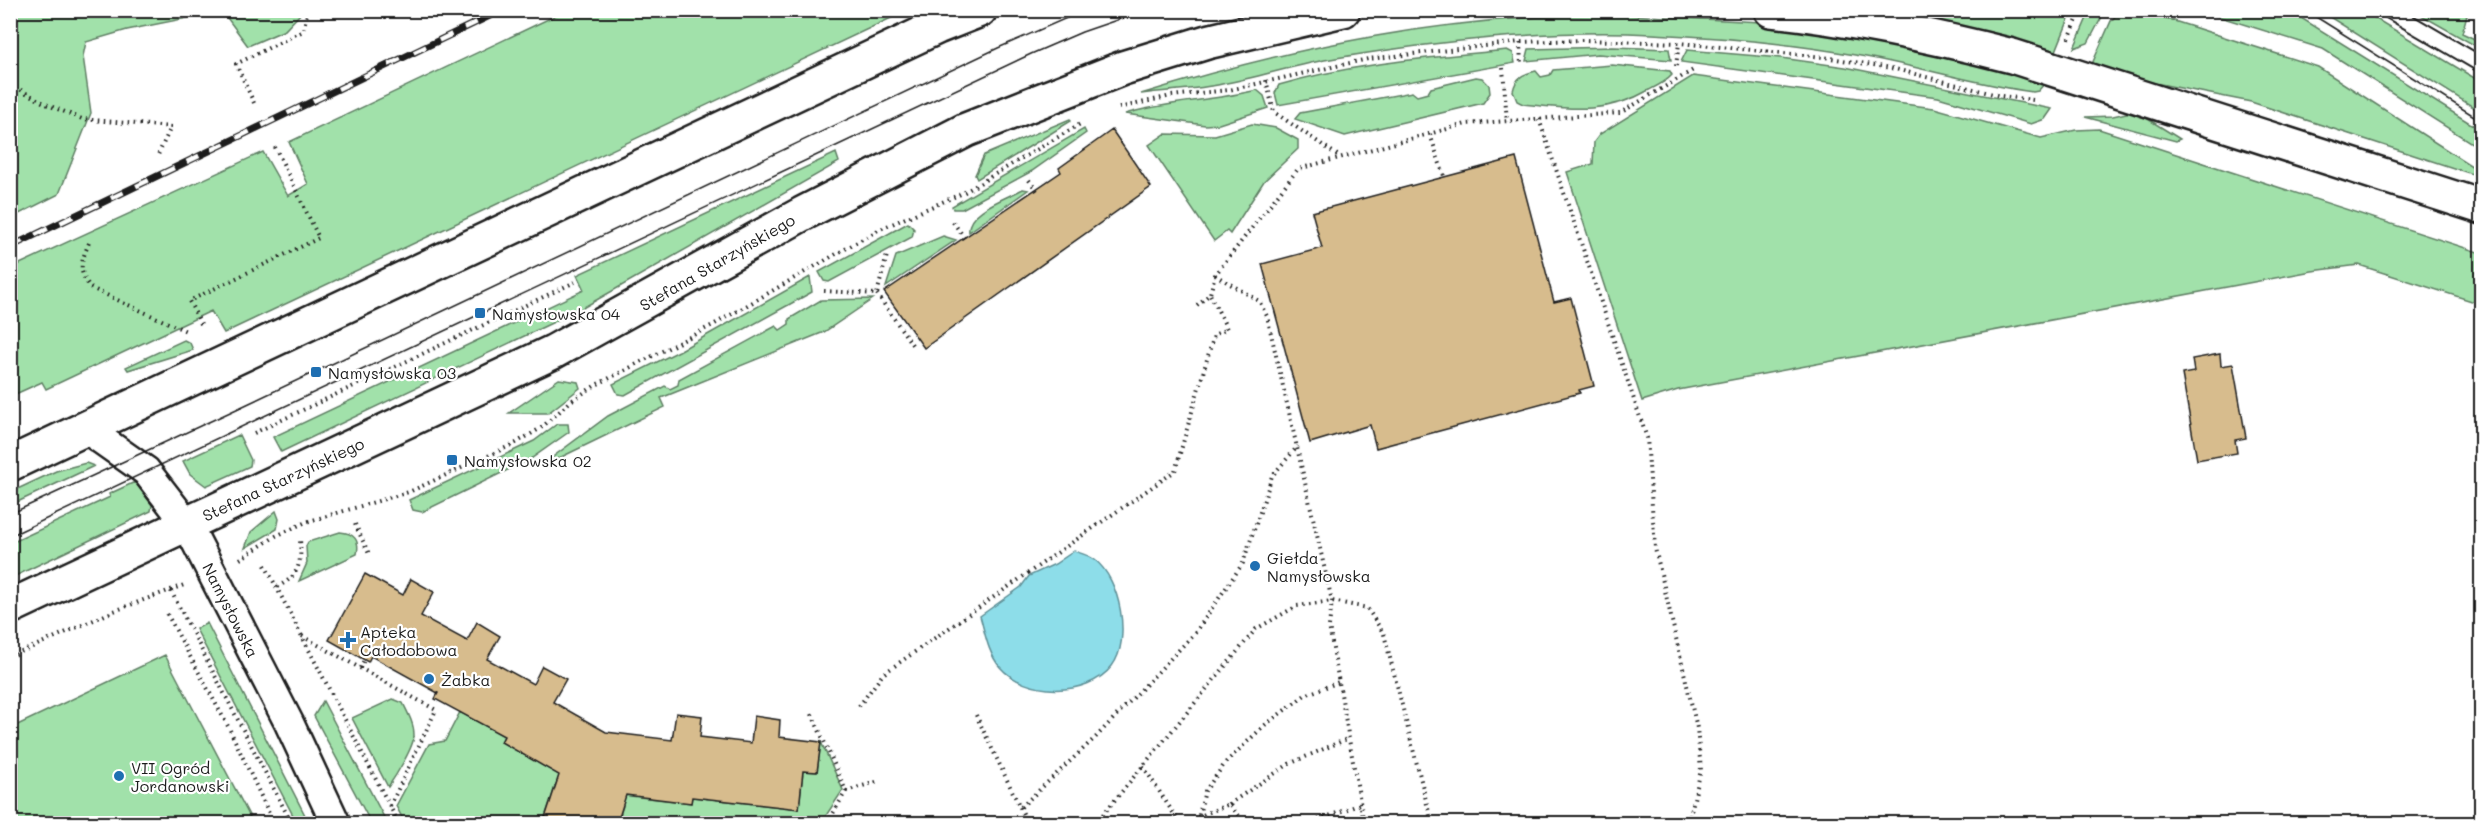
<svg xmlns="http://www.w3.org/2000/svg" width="2492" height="834" font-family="Mali,sans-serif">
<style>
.green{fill:#a1e1aa;stroke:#5e7e63;stroke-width:1.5}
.water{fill:#8ddde9;stroke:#609097;stroke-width:1.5}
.building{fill:#d7bc8d;stroke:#1c1c1c;stroke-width:1.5}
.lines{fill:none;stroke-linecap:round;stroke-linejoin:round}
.lane-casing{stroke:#1c1c1c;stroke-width:18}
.street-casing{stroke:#1c1c1c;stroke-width:33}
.secondary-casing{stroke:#1c1c1c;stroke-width:38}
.path{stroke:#1c1c1c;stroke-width:4;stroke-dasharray:1.5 4.5;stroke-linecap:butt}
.lane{stroke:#fff;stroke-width:14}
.street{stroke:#fff;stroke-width:28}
.secondary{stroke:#fff;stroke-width:33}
.tram{stroke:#1c1c1c;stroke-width:1.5}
.rail-casing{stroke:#1c1c1c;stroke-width:7}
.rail{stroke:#fff;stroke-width:4.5;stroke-dasharray:14;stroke-linecap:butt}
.poi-dot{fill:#1f6fb2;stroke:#fff;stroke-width:2}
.labels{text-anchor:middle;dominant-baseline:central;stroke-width:4.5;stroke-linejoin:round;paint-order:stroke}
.street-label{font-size:16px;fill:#1c1c1c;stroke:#fff}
.poi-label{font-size:16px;fill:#1c1c1c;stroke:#fff;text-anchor:start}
</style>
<rect width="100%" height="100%" fill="#fff"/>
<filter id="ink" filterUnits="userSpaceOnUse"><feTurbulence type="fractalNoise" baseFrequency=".0167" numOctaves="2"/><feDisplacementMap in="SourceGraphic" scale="12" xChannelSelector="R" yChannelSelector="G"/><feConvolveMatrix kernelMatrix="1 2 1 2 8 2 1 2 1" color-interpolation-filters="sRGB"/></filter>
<g filter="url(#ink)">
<path class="green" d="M 11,10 L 303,10 L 303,11 L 285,30 L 248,46 L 222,11 L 127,30 L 86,42 L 83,56 L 91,113 L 59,194 L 11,218 Z
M 2121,10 L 2143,11 L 2318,67 L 2481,172 L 2481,177 L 2251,102 L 2140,80 L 2092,64 L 2111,21 Z
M 565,11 L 906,11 L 224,333 L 211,311 L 46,389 L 42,382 L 11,396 L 11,268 L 263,152 L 288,196 L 308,184 L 289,142 Z
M 1891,11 L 2072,11 L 2056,51 Z
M 2090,11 L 2105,11 L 2088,43 L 2074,48 Z
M 2201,11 L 2290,11 L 2481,130 L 2481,149 L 2323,49 Z
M 2320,11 L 2363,11 L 2481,82 L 2481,112 Z
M 2414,11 L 2468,11 L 2462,33 L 2481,42 L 2481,49 Z
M 1609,14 L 1761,22 L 1915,47 L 2046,82 L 2038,91 L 2033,92 C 1973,84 1915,65 1855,55 C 1789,43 1720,37 1652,34 C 1547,29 1440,41 1336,58 C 1298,64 1260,77 1222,84 C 1195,90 1167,90 1141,94 C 1298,45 1444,17 1609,14 Z
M 1613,47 L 1669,49 L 1671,60 L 1598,54 L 1526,61 L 1529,49 Z
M 1507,50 L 1513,53 L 1515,63 L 1278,105 L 1275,93 L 1279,85 C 1353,63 1431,58 1507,50 Z
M 1687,50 L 1781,58 L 1845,67 L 2052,109 L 2045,119 L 2031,124 L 1938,97 L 1681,62 Z
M 1612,65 L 1670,71 L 1672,75 C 1666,82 1657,86 1649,90 C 1606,115 1570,109 1523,104 L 1517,101 L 1513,91 C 1516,77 1523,74 1536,71 L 1541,77 L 1550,75 L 1553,70 Z
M 1693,76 L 1934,108 L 2041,138 L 2076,130 L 2099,129 L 2481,253 L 2481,304 L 2359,265 L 2312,271 L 1678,390 L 1642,401 L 1567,172 L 1593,164 L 1594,142 L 1600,134 Z
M 1476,77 L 1482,78 L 1489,85 L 1490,93 L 1483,103 L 1345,136 L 1295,119 L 1300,113 L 1412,92 L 1417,96 L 1428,93 L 1431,88 Z
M 1257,90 L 1264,96 L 1268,108 L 1219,124 L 1205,125 L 1125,114 C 1168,101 1213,101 1257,90 Z
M 2135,111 L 2180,139 L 2176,141 L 2085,117 L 2113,116 Z
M 1070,119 L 1071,121 L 977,179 L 975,175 L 984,155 Z
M 1252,124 L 1276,128 L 1298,140 L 1298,149 L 1264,181 L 1230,234 L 1227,231 L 1214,241 L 1149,145 L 1165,134 L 1215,135 Z
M 1084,129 L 1086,133 L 1032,171 L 962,209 L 953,209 L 952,206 Z
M 836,153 L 839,162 L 579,310 L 281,452 L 273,437 L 584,290 L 577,275 Z
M 1023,189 L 1028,190 L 969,232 C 966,211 1007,198 1023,189 Z
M 908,223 L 914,229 L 912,237 L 829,282 L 824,281 L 819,272 Z
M 943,236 L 956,240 L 886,287 L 896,256 Z
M 810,277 L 812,292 L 625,395 L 618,394 L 613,384 L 679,351 Z
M 873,299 L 824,332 L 661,398 L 665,407 L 551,462 L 554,456 L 608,416 L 665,386 L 670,389 L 678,385 L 679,379 L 776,326 L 780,330 L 789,324 L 789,319 L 821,300 Z
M 184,340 L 190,343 L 193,350 L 128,370 L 126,367 Z
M 559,379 L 578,382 L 580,388 L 548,413 L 509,413 Z
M 557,424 L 568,424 L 569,432 L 532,458 L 422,512 L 413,510 L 409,500 L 534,441 Z
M 239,435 L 251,460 L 250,466 L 206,486 L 190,474 L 183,461 Z
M 86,463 L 94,466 L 11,505 L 11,492 L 56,471 Z
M 135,482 L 152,505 L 151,511 L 11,578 L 11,543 L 110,497 L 109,494 Z
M 276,511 L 279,519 L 277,529 L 245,548 L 251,532 Z
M 340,532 C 354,533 360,540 357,554 L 299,581 L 307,563 L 306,546 L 308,542 Z
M 207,623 L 309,823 L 297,823 L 196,629 Z
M 165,655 L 253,823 L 11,823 L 11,728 Z
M 393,699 L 403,703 C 408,713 414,724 414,735 C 414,747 395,777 388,787 L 352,718 Z
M 323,701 L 387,823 L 371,823 L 314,716 Z
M 460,712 L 504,736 L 501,742 L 570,781 L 556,784 L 543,823 L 405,823 L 396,806 L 429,744 L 445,741 Z
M 821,742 L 843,790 L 821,823 L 617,823 L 623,806 L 612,803 L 613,794 L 691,803 L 692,797 L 799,809 L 803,771 L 817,772 Z"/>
<path class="water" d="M 1074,551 C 1080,553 1089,555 1095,560 C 1120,579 1132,640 1112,666 C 1087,698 1025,696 1000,667 C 988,653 985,633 980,616 L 1021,587 L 1029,576 L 1055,564 Z"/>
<path class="building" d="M 1112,130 L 1151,187 L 924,348 L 884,292 L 1061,172 L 1059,168 Z
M 1516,158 L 1554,302 L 1571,298 L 1594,386 L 1579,390 L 1580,393 L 1376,448 L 1370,425 L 1310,443 L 1262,264 L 1322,248 L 1312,212 Z
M 2220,354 L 2221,366 L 2233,364 L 2246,438 L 2235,440 L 2237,453 L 2197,460 L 2182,374 L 2194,372 L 2192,359 Z
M 365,574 L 403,595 L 411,579 L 434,592 L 421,616 L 467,641 L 477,622 L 500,636 L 487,659 L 533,684 L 542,666 L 566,679 L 553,702 L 606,732 L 672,740 L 676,713 L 702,716 L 700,737 L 751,743 L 754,716 L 780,720 L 779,737 L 821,742 L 817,772 L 803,771 L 799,809 L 692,797 L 691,803 L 626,795 L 617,824 L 543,824 L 559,775 L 501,742 L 504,736 L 435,699 L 438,693 L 371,656 L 368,662 L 329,640 Z"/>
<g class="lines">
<g class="lane-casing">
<path id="lane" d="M 2388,10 L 2482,65"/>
</g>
<g class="street-casing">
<path id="street" d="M 85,428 L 146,471 L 187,524 L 289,723 L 336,824"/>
</g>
<g class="secondary-casing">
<path id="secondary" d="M 1771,10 C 1853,19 1933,36 2012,56 L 2482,207
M 10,464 L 937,27 L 980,10
M 10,607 L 553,352 L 802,214 L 966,130 L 1123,68 L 1207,42 L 1343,10"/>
</g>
<path class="path" d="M 2069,39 L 2081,10
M 1520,42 L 1521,66
M 1676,66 L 1679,43
M 1503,68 L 1507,122
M 1266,80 L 1274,112 L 1340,157
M 10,84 L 48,105 L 82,119 L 171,127 L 157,157
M 254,103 L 236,64 L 303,31 L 308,10
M 1119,108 L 1171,96 L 1229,90 L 1368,59 L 1520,42 L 1583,40 L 1679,43 L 1824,57 L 1891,68 L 2001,96 L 2033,100
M 1539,119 L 1647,438 L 1655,548 L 1697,728 L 1701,770 L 1688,824
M 1430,134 L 1444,176
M 1029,180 L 1037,191
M 953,222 L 966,240
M 89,243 C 81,262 77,271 91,288 L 186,331
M 1215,275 L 1259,301 L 1267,316 L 1332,601 L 1329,626 L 1364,824
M 824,291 L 877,294 L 887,255
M 877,294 L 913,346
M 1197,305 L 1210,294 L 1215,275 L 1298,169 L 1466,124 L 1620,113 L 1695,69
M 201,324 L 189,301 L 319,238 L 275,147
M 254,433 L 575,282
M 355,524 L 370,556
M 240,559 L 276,536 L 306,522 L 409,492 L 516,443 L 541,428 L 571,401 L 596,385 L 713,325 L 878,230 L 963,193 L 1082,123
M 265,565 L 399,824
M 277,587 C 298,577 302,564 300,540
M 171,591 L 292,824
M 167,614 L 229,728 L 274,824
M 302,636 L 436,710 L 390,806
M 10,657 L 114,611 L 184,585
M 360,668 L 364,660
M 859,706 L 883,674 L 1175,471 L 1214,335 L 1227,329 L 1210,294
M 812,714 L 846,791 L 827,824
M 976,715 L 1028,824
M 1143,766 L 1179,822
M 846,791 L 879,781
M 1229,804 L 1289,764 L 1349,738
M 1021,807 L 1096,737 L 1195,633 L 1243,563 L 1272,476 L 1298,446
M 10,812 L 17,824
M 1199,815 L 1205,791 L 1226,762 L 1265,725 L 1305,695 L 1339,682
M 1095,824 L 1256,629 L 1297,606 L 1332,601 L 1367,608 L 1384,634 L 1432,824
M 1181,824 L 1229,804 L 1246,824
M 1307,824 L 1361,804"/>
<use href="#lane" class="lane"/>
<use href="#street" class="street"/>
<use href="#secondary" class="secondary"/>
<path class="tram" d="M 2305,10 L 2482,121
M 10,514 L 241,407 L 998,48 L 1085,10
M 10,536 L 1031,54 L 1082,32 L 1146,10"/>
<g class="rail-casing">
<path id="rail" d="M 10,247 L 502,10"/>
</g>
<use href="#rail" class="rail"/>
</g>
</g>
<g class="poi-dot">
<rect x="474" y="307" width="12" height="12" rx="3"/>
<rect x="310" y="366" width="12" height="12" rx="3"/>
<rect x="446" y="454" width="12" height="12" rx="3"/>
<circle cx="1255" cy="566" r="6"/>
<path d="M345 631h6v6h6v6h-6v6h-6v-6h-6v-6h6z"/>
<circle cx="429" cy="679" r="6"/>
<circle cx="119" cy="776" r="6"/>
</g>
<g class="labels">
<g class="street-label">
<text transform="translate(717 262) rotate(-30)">Stefana Starzyńskiego</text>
<text transform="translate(283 479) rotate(-25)">Stefana Starzyńskiego</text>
<text transform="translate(231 610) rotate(63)">Namysłowska</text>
</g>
<g class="poi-label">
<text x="492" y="313">Namysłowska 04</text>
<text x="328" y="372">Namysłowska 03</text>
<text x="464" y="460">Namysłowska 02</text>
<text x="1267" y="557">Giełda<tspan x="1267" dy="18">Namysłowska</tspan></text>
<text x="360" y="631">Apteka<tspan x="360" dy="18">Całodobowa</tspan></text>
<text x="441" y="679">Żabka</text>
<text x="131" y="767">VII Ogród<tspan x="131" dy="18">Jordanowski</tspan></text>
</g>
</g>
<rect width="2492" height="834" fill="none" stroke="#fff" stroke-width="36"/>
<rect x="18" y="18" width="2456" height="798" fill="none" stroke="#1c1c1c" stroke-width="2" filter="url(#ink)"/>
</svg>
